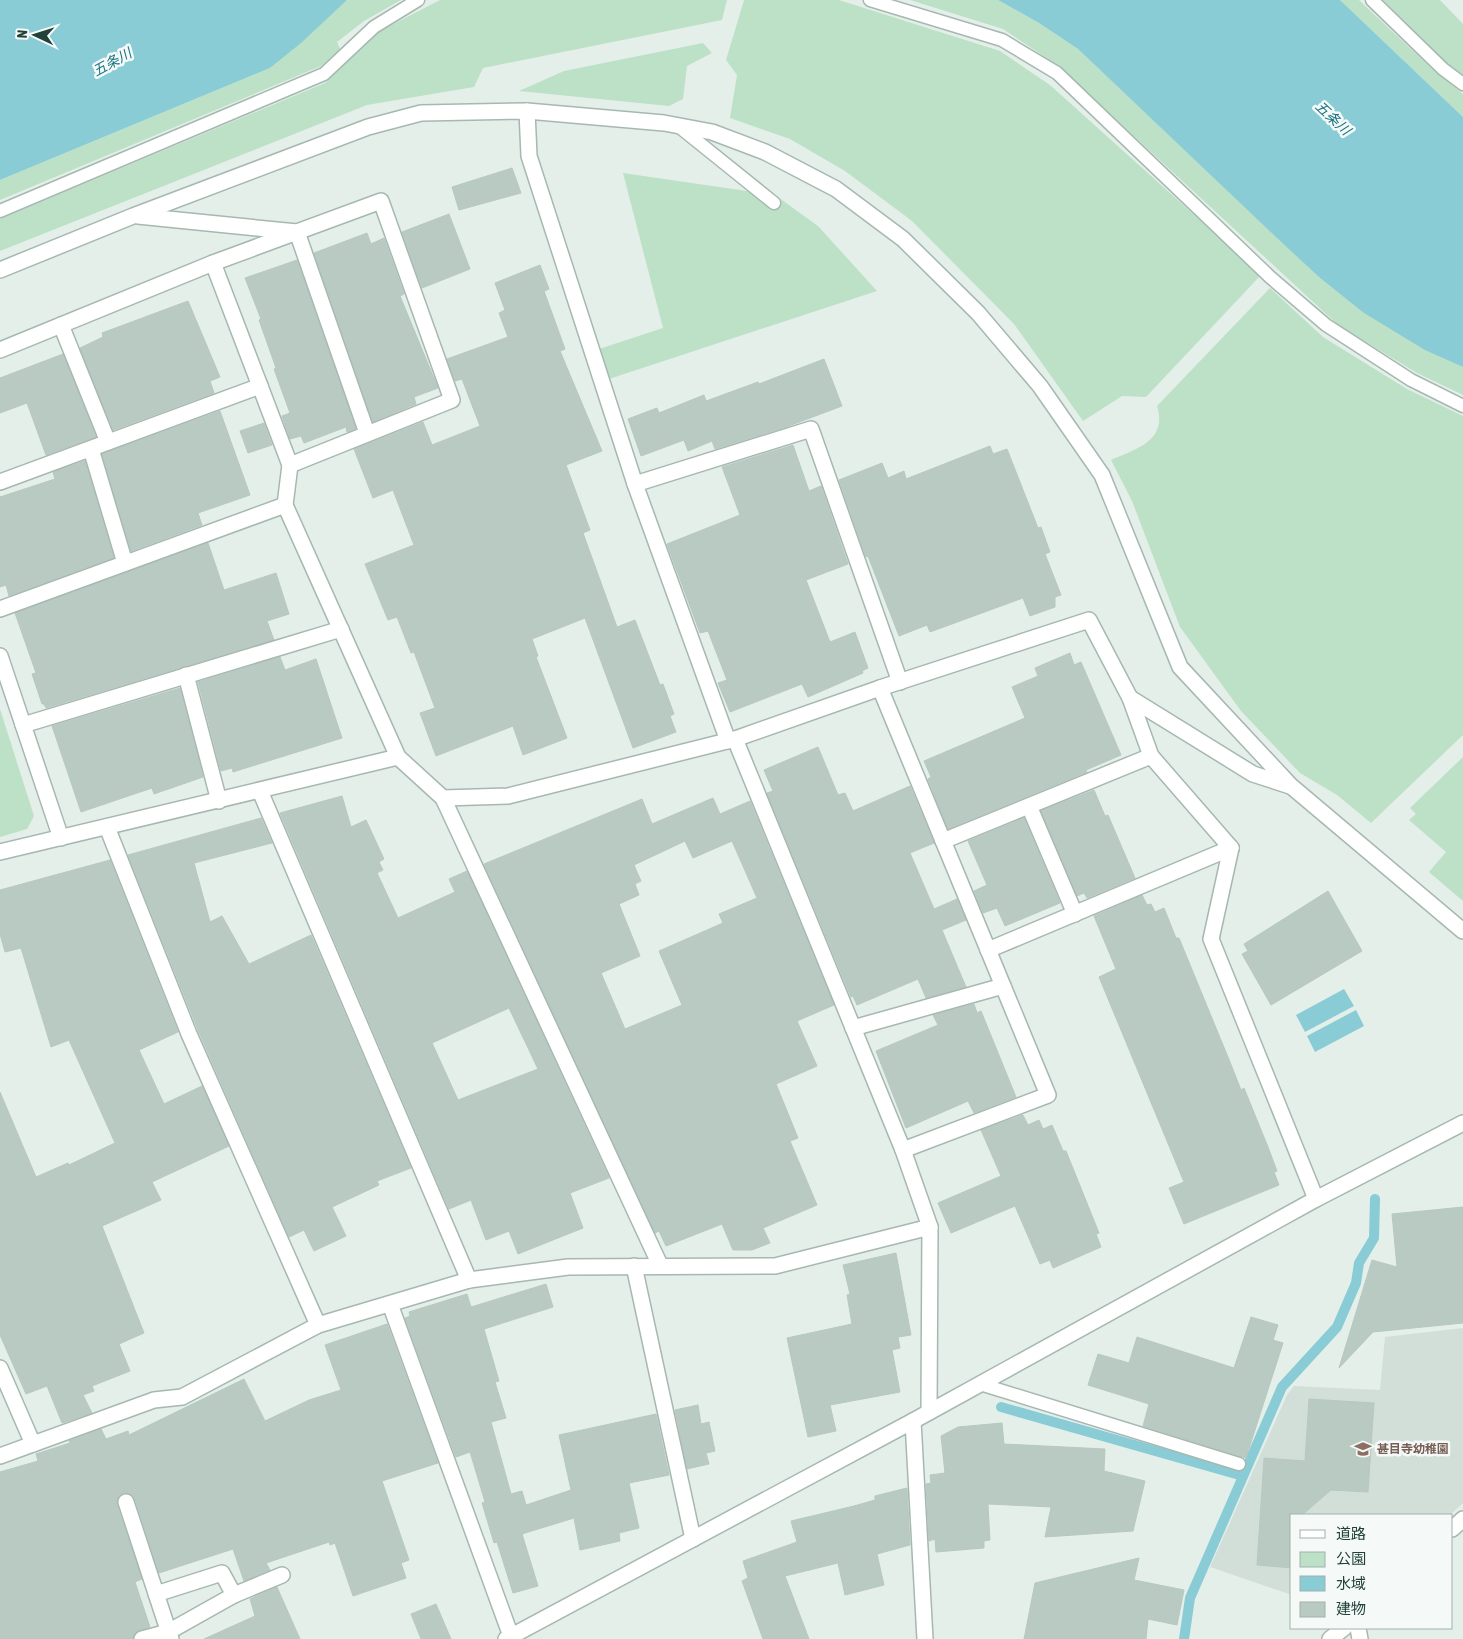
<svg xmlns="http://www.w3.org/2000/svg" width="1463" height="1639" font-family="'Asap Condensed','Noto Sans JP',sans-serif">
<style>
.built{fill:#d2dfd9}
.green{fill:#bce1c6}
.water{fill:#89ccd6}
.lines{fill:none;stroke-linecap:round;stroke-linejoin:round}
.stream{stroke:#89ccd6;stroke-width:10}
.building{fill:#b9cac3;stroke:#b6c9c1;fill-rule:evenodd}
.service-casing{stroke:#a6b8b1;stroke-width:15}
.minor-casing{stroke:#a6b8b1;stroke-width:18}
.service{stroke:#fff;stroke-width:12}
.minor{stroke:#fff;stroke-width:15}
.labels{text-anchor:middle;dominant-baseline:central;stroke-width:5;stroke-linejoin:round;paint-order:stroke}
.education-label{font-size:12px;font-weight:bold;fill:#785e54;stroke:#f5faf8;text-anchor:start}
.water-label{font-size:14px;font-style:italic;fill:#177282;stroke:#f5faf8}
</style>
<rect width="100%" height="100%" fill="#e4efea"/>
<path class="built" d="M1463 1328V1503L1450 1515H1292V1595L1210 1567 1287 1395 1294 1386 1380 1390 1385 1337Z"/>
<g class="green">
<path d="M347 0H401L364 21 337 42 340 49 321 66 0 200V180L270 68Z"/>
<path d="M440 0H727L722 20 483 68 474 87 367 105 0 251V219L325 83 380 31Z"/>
<path d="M744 0H839L1000 51 1050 85 1261 275 1146 397 1122 396 1083 421 1014 324 912 221 845 171 790 139 730 118 737 75 726 60Z"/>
<path d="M910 0H998L1039 23 1078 49 1320 278C1365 314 1411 343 1463 367V395L1417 373 1338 325 1057 65 1003 29Z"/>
<path d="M1340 0H1359L1432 69 1463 94V117Z"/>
<path d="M1381 0H1440L1463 24V76L1445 62Z"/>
<path d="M703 43 712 53 687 66 683 99 669 106 519 91 564 71Z"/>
<path d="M623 173 775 195 818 226 877 291 609 379 599 349 663 328Z"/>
<path d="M1270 288 1323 337 1407 389 1463 416V735L1371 823 1337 795 1300 773 1241 711 1180 627 1132 501 1111 460C1136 449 1168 441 1157 406Z"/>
<path d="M0 709 34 816 27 829 0 837Z"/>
<path d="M1463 757V901L1429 872 1446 852 1409 820 1416 814 1410 808Z"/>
</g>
<g class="water">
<path d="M0 0H347L301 43 270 68 0 180Z"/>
<path d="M998 0H1340L1463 117V367L1425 350 1364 313 1320 278 1277 238 1078 49 1039 23Z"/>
<path d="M1344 989 1354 1006 1305 1032 1296 1015Z"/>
<path d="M1356 1010 1364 1026 1315 1052 1307 1036Z"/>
</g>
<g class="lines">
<g class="stream">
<path d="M1001 1407 1243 1476"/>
<path d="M1184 1639 1190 1598 1282 1387 1337 1327 1356 1283 1359 1263 1374 1238 1375 1199"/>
</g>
</g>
<g class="building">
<path d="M512 168 521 193 459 210 452 187Z"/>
<path d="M449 214 470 269 422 288 402 232Z"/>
<path d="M367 233 371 244 384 238 404 294 400 296 438 388 414 397 416 404 373 422 314 253Z"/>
<path d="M297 260 356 429 347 432 346 427 304 443 301 436 290 439 282 416 290 413 274 369 276 368 259 320 261 319 245 278Z"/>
<path d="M540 265 549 289 544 291 565 349 560 351 602 451 566 465 590 530 583 533 617 627 635 620 660 685 663 684 674 714 670 716 676 732 633 748 585 618 532 639 538 656 536 657 567 738 523 755 513 726 436 756 420 713 435 708 414 652 411 653 397 617 388 620 365 564 414 545 393 490 373 498 354 449 423 422 432 445 480 426 462 379 455 381 447 359 508 337 499 313 505 310 495 283Z"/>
<path d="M188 301 220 377 210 381 214 393 113 430 80 348 103 337 102 333Z"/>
<path d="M63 354 96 437 46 455 27 403 0 413V378Z"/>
<path d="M824 359 842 406 786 427 715 449 712 441 688 451 684 440 641 456 628 419 657 408 659 413 704 395 706 401 758 382 759 384Z"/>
<path d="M220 411 250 495 198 513 202 525 131 551 102 454Z"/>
<path d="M264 423 272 445 248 453 240 431Z"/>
<path d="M793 445 809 491 821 486 848 564 806 580 830 642 855 632 868 668 862 671 863 673 808 697 802 684 730 712 718 683 727 680 708 631 700 633 667 544 740 515 722 467Z"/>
<path d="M990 446 993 454 1007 449 1038 528 1041 527 1050 552 1045 554 1061 595 1055 597V607L1030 616 1023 598 930 632 927 625 899 636 868 556 866 557 839 480 882 463 888 478 904 471 906 479Z"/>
<path d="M85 461 114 558 9 596 6 585 0 587V497L55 479 53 472Z"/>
<path d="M208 543 224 590 276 573 289 614 267 621 274 640 46 708 44 704H42L32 674 36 673 15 613Z"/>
<path d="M1070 653 1074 665 1081 662 1121 755 1086 770 1087 772 948 829 928 779 931 777 924 761 1025 718 1012 687 1038 676 1035 668Z"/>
<path d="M280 657 285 670 316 659 342 738 233 772 232 768 221 771 198 682Z"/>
<path d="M180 688 203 777 154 794 152 788 81 812 52 726Z"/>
<path d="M818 747 838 795 845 793 853 811 910 786 934 843 910 853 934 909 957 899 966 920 942 930 966 987 926 998 918 979 857 1005 853 996 851 997 767 793 773 791 764 770Z"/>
<path d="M1094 790 1105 816 1108 815 1135 878 1087 898 1084 893 1077 896 1041 811Z"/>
<path d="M342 796 351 827 366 820 384 859 379 862 383 870 377 873 398 918 455 892 449 879 467 871 609 1178 570 1193 583 1228 518 1254 509 1231 486 1240 471 1200 449 1209 280 813ZM509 1008 538 1069 458 1100 432 1043Z"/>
<path d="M713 798 720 814 750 801 834 1005 797 1021 817 1066 776 1084 798 1138 790 1141 817 1205 763 1228 770 1243 752 1250H733L722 1224 666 1246 659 1231 655 1233 484 864 642 799 652 824ZM685 841 693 858 732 841 757 898 719 914 723 923 659 951 682 1005 625 1029 601 973 640 956 619 904 639 895 635 884 641 881 634 865Z"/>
<path d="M261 818 272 843 194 863 210 922 222 916 249 964 311 935 411 1168 377 1181 379 1185 332 1207 346 1236 314 1251 304 1230 289 1237 198 1030 128 855Z"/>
<path d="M1024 818 1060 903 1005 926 997 908 983 913 974 891 987 885 968 841Z"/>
<path d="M110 860 178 1032 139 1050 164 1104 202 1086 229 1146 152 1182 161 1200 102 1226 144 1333 119 1344 130 1371 92 1386 94 1391 83 1395 92 1413 62 1423 47 1386 26 1394 0 1335V1092L36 1177 68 1163 69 1165 115 1143 69 1040 51 1047 21 948 5 952 0 934V890Z"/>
<path d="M1328 891 1362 951 1271 1005 1242 954 1248 951 1244 944Z"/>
<path d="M1142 895 1147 905 1151 904 1155 912 1164 908 1176 938H1179L1230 1062 1241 1090 1244 1088 1268 1147 1277 1171 1274 1172 1279 1185 1184 1224 1169 1188 1184 1182 1099 977 1116 969 1094 916Z"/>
<path d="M974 1004 977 1013 981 1011 1016 1097 974 1113 968 1101 906 1128 876 1051 938 1025 933 1015Z"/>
<path d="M1023 1115 1028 1125 1039 1120 1043 1129 1052 1125 1063 1151H1066L1099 1233 1096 1234 1101 1247 1053 1268 1050 1260 1040 1264 1015 1206 951 1233 938 1203 1001 1176 981 1130Z"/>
<path d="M1463 1207V1323L1373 1332 1339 1368 1372 1260 1397 1267 1392 1214Z"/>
<path d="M896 1253 911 1335 898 1337 900 1348 892 1350 900 1392 830 1405 836 1431 808 1437 787 1338 852 1324 847 1295 850 1294 843 1265Z"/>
<path d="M546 1284 553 1307 484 1329 499 1381 495 1382 506 1418 491 1422 511 1494 522 1491 526 1505 571 1490 559 1435 656 1414 669 1475 629 1483 639 1528 619 1533 620 1541 580 1550 574 1518 522 1534 538 1586 513 1593 497 1542 494 1543 482 1503 485 1502 470 1452 456 1457 405 1318 410 1316 409 1312 467 1294 471 1307Z"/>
<path d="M1251 1317 1278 1325 1273 1340 1283 1343 1246 1458 1143 1426 1149 1404 1088 1385 1098 1354 1129 1363 1137 1337 1234 1368Z"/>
<path d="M387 1324 438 1463 382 1481 409 1560 401 1563 406 1578 353 1596 335 1543 330 1545 329 1542 266 1563 270 1570 244 1581 233 1549 159 1573 135 1499 132 1495 124 1493 119 1496 117 1505 142 1579 135 1582 150 1627 136 1632 133 1639H0V1472L38 1461 36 1454 70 1443 69 1441 101 1429 106 1439 128 1431 129 1435 244 1379 265 1421 309 1400 341 1390 325 1345Z"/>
<path d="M1309 1399 1374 1403 1368 1492 1331 1490 1302 1515H1292V1568L1257 1565 1264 1458 1305 1461Z"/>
<path d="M698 1405 701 1424 709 1422 715 1451 706 1453 709 1464 687 1469 675 1410Z"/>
<path d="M1002 1423 1004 1444 1105 1449 1104 1471 1145 1481 1133 1531 1045 1537 1051 1507 988 1504 990 1540 984 1541V1548L936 1552 935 1539 929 1541 926 1484 931 1483 930 1475 945 1473 941 1436 958 1427Z"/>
<path d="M907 1488 910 1545 877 1554 884 1585 845 1595 838 1563 785 1576 809 1639H763L742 1581 748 1578 743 1561 797 1542 791 1521 854 1506 875 1500V1496Z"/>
<path d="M1139 1558 1134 1580 1184 1590 1177 1625 1148 1619 1146 1639H1024L1035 1583Z"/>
<path d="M277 1587 300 1639H204L255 1616 250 1599Z"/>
<path d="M436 1604 451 1639H421L411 1614Z"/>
</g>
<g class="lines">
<g class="service-casing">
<g id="service">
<path d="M870 0 1002 40 1057 73 1270 277 1326 325 1411 380 1463 406"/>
<path d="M1372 0 1443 69 1463 84"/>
<path d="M677 125 774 203"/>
<path d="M0 211 324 74 374 27 418 0"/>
<path d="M980 1384 1239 1464"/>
</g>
</g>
<g class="minor-casing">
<g id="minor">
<path d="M527 111 529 156 635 484 728 741"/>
<path d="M138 216 297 232 367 433"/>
<path d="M213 263 260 386"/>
<path d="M0 270 133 216 368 127 421 113 527 111 664 123 712 132 765 152 836 189 903 239 978 313 1040 386 1102 475 1180 667 1291 786 1463 931"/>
<path d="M61 325 108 442"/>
<path d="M0 350 213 263 381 201 452 400 290 465"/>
<path d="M91 449 125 563"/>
<path d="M0 482 260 386 290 465 285 505 398 757 443 798 660 1265"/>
<path d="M635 484 811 429 900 682"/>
<path d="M0 609 285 505"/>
<path d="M0 656 61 838"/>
<path d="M186 675 219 801"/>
<path d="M880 688 1003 986"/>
<path d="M1130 698 1253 774 1290 786"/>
<path d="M23 725 341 629"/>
<path d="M735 739 903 1150 930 1227 929 1412"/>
<path d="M260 791 469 1280"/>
<path d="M443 798 508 796 735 739 880 688 1089 620 1130 698 1151 756 1231 848"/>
<path d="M1029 806 1075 914"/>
<path d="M107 827 189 1034 318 1325"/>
<path d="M943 841 1151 756"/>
<path d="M1231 848 1211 939 1316 1199"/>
<path d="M0 852 398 757"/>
<path d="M988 950 1231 848"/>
<path d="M853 1028 1003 986 1048 1095 903 1150"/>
<path d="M634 1266 693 1539"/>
<path d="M390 1304 512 1639"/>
<path d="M0 1368 33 1444"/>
<path d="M913 1421 925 1639"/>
<path d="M0 1456 154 1400 182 1397 318 1325 469 1280 568 1267 775 1266 930 1227"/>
<path d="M126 1502 171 1639"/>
<path d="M1452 1529 1463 1519"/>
<path d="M156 1594 222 1573 234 1595"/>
<path d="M1358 1628 1360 1639"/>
<path d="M142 1639 168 1632 234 1595 282 1575"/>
<path d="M506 1639 913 1421 1316 1199 1463 1123"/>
<path d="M1330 1639 1344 1628"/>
</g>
</g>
<use href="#service" class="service"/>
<use href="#minor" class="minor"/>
</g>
<defs>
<g id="school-bare" transform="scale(1.35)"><path d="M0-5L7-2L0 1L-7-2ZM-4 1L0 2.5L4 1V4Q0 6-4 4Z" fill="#8d6e63" stroke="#f5faf8" stroke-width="2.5" paint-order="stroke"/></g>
</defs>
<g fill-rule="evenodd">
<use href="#school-bare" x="1363" y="1449"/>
</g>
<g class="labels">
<g class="education-label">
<text x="1377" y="1449">甚目寺幼稚園</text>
</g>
<g class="water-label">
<text transform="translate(112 62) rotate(-29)">五条川</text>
<text transform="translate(1333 118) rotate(43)">五条川</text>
</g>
</g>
<rect x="1290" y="1514" width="162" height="115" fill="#f5faf8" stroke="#a1b0ac"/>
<rect x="1300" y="1530" width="25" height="8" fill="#ffffff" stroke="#a1b0ac"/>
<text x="1336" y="1539" font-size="15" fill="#224239">道路</text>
<rect x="1300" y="1552" width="25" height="15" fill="#bce1c6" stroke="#a1b0ac"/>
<text x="1336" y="1564" font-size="15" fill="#224239">公園</text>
<rect x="1300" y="1576" width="25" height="15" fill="#89ccd6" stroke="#a1b0ac"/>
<text x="1336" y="1589" font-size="15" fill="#224239">水域</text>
<rect x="1300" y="1602" width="25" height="15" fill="#b9cac3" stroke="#a1b0ac"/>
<text x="1336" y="1614" font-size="15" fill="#224239">建物</text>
<g transform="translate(35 35) rotate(274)" stroke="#f5faf8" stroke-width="4" paint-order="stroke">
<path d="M0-4L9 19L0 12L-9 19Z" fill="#224239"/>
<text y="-8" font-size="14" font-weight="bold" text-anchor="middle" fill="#224239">N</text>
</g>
</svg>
